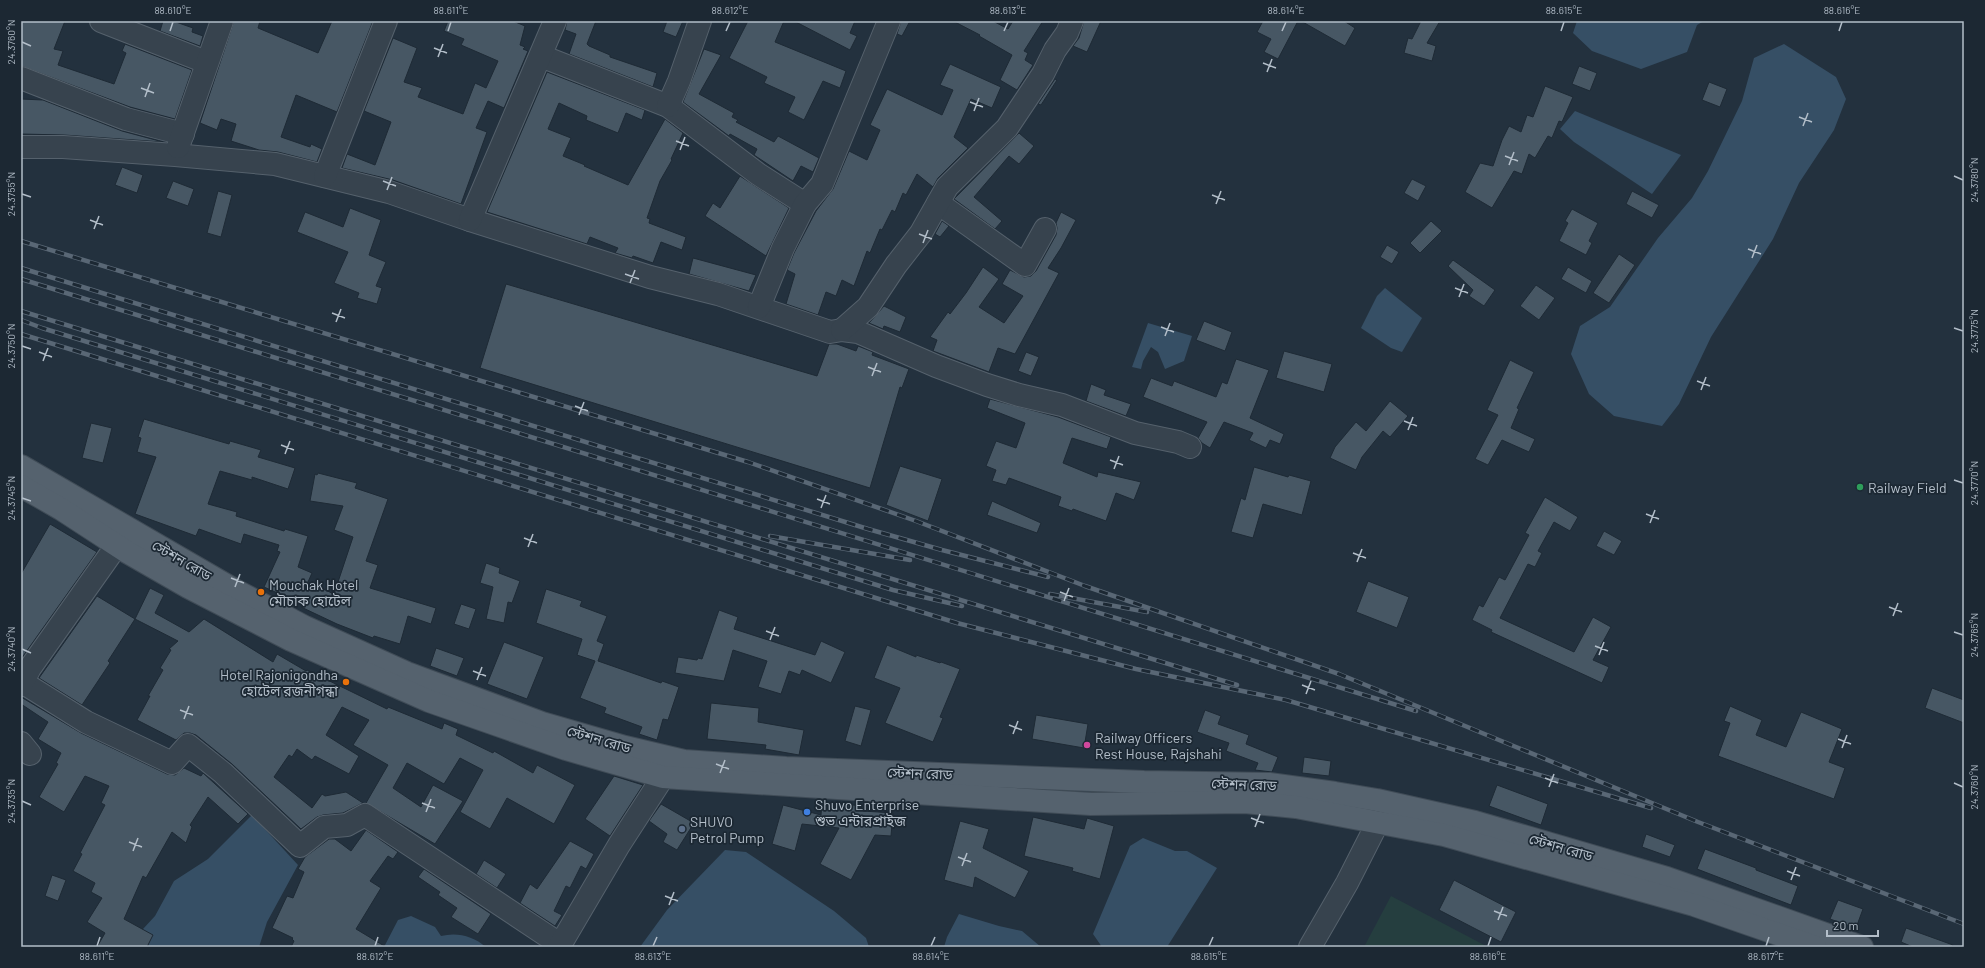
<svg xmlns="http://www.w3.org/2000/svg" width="1985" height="968" font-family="Barlow,'Noto Sans Bengali',sans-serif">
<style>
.green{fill:#253e3f}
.water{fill:#364f65}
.building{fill:#475764;stroke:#1e2a35}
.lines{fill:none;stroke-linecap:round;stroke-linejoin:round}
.minor-casing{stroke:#55616c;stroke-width:24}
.major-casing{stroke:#404c57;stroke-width:24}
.minor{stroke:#37434e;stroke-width:22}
.major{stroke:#55626e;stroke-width:22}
.rail-casing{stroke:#596775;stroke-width:4.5}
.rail{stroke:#1c2833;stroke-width:3;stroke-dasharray:9;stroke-linecap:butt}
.ticks{fill:none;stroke:#b3bec9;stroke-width:1.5}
.leisure-dot{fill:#2e9e5b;stroke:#1c2833;stroke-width:1.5}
.food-dot{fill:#e8710a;stroke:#1c2833;stroke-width:1.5}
.hotel-dot{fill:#d1479c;stroke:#1c2833;stroke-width:1.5}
.shop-dot{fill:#3f7fe0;stroke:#1c2833;stroke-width:1.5}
.service-dot{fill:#5c6f8a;stroke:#1c2833;stroke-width:1.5}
.labels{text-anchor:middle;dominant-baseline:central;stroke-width:3.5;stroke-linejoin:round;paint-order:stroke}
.poi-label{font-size:14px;fill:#b3bec9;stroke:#1c2833;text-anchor:start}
.street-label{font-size:14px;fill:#b3bec9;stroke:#1c2833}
.neatline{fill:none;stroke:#b3bec9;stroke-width:1.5}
.ticks-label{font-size:10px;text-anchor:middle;fill:#b3bec9}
</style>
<rect width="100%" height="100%" fill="#23313e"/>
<path class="green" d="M1391 896 1488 947H1489H1364Z"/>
<g class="water">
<path d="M1577 21H1704L1697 25 1687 52 1641 69 1592 51 1573 33Z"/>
<path d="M1784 44 1836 77 1846 99 1834 130 1799 183 1773 239 1711 337 1679 404 1662 426 1614 416 1589 394 1571 354 1580 326 1610 307 1658 238 1692 198 1708 171 1742 101 1754 58Z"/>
<path d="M1575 111 1681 155 1652 194 1574 142 1560 129Z"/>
<path d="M1385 288 1422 318 1402 352 1391 348 1361 328 1377 296Z"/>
<path d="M1148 323 1192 336 1184 361 1165 369 1158 352 1151 347 1143 361 1141 369 1132 367Z"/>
<path d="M252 815 298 865 267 922 259 947H149L143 929 155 916 174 881 208 859Z"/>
<path d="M1143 838 1175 851H1187L1217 868 1167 947H1102L1093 934 1130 846Z"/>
<path d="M725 850 746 852 834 911 866 938 869 947H640L667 910Z"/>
<path d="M959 914 999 926 1022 931 1041 947H944L947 937Z"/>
<path d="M411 916 435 927 441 936C457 932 473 936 486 947H384L398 920Z"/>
</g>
<g class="building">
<path d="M21 21H65L54 49 63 51 58 65 114 84 126 53 122 51 125 44 192 70 175 119 130 107 21 66Z"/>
<path d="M163 21H173L193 28 192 32 203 36 200 46 160 31Z"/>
<path d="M234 21H260L258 28 318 53 332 21H373L337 112 296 95 281 137 310 147 311 144 322 149 317 162 278 152 259 150 231 141 236 124 221 119 217 130 200 123Z"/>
<path d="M448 21H513L525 26 520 45 525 47 523 49 528 51 504 108 488 101 476 128 487 132 461 204 393 180 342 168 347 154 375 165 391 122 364 111 393 38 417 48 404 82 422 88 418 97 463 114 475 83 486 88 498 61 461 45 464 39 444 31Z"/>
<path d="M567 21H596L587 44 589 46 610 55V57L657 73 653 87 569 54 576 34 565 30Z"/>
<path d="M667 21H683L676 37 663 32Z"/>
<path d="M748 21H784L775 42 846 71 840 88 823 81 804 120 788 112 795 97 764 83 767 77 729 58Z"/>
<path d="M794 21H855L850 33 857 36 850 50Z"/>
<path d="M901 21H910L902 36 897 34Z"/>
<path d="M953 21H993L1008 29 1013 21H1043L1024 51 1028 53 1025 60 1033 65 1017 90 1000 80 1012 55 979 36 980 35Z"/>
<path d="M1084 21H1101L1087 52 1073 46 1079 38Z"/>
<path d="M1263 21H1298L1278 59 1264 52 1271 39 1257 32Z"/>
<path d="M1301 21H1344L1355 28 1345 46Z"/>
<path d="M1421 21H1440L1427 43 1436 46 1432 61 1404 53 1408 38 1412 39Z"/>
<path d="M704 49 721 55 699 94 734 113 732 117 738 120 736 122 774 142 778 136 819 158 813 172 801 166 793 181 754 155 757 149 730 134 729 136 683 102Z"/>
<path d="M950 64 1001 87 992 108 971 99 954 137 968 148 938 178 933 187 917 174 906 195 903 193 895 212 892 210 882 230 880 229 870 253 867 251 854 286 842 280 836 296 826 292 818 315 786 304 795 274 787 270 794 253 816 211 833 189 849 151 867 160 880 130 870 125 887 89 942 115 953 90 940 85Z"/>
<path d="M1579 66 1597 73 1590 91 1572 84Z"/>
<path d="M547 72 645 110 642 120 626 113 618 133 586 120 587 116 559 103 548 129 571 138 563 156 585 165 584 166 628 185 665 119 683 133 671 159 672 160 660 181 647 218 650 219 649 223 686 237 682 250 661 242 653 263 633 256 632 258 615 253 618 248 590 237 587 244 487 212Z"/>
<path d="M1055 79 1057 80 1041 105 1038 104Z"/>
<path d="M1709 82 1727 89 1720 107 1702 100Z"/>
<path d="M1545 86 1573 97 1562 122 1559 121 1552 138 1548 136 1535 158 1529 154 1522 174 1514 171 1492 208 1465 192 1480 163 1493 166 1502 140 1509 126 1521 132 1527 115 1533 117Z"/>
<path d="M21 99 43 100 122 131 163 142 64 135 21 134Z"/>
<path d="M1019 133 1034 146 1019 164 1009 156 974 197 1002 221 995 229 954 199Z"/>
<path d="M122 167 143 175 137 193 115 185Z"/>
<path d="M740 176 789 208 766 256 705 216 713 203 720 208Z"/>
<path d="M1412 179 1426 186 1418 201 1404 193Z"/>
<path d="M173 181 194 189 188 206 166 198Z"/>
<path d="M218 191 232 195 221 237 207 233Z"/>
<path d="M1632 191 1659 205 1652 218 1626 204Z"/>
<path d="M350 208 381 220 369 255 386 262 376 286 382 288 377 304 357 298 359 293 334 283 348 252 297 232 305 212 343 227Z"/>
<path d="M1572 209 1598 223 1589 241 1592 243 1586 255 1559 241 1568 223 1565 221Z"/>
<path d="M1061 212 1076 220 1061 248 1048 268 1059 273 1015 354 998 348 989 372 933 351 937 340 930 337 948 312 950 314 966 293 983 267 999 279 979 307 1004 323 1023 296 1002 284 1010 270 1024 277 1031 276 1036 271 1056 235 1057 228 1056 223Z"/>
<path d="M942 221 949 226 940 237 935 234Z"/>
<path d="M1431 221 1442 231 1420 253 1410 243Z"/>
<path d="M1387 245 1399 252 1392 264 1380 257Z"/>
<path d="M1619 254 1635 265 1609 303 1593 293Z"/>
<path d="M693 258 756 275 749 291 689 274Z"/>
<path d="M1453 260 1495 290 1484 306 1469 296 1473 290 1448 266Z"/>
<path d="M1568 267 1592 281 1586 293 1561 279Z"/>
<path d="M506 284 817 376 829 344H837L856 351 858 346 873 352 872 355 909 369 902 388 900 387 870 488 480 368Z"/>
<path d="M1536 285 1555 298 1539 320 1520 306Z"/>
<path d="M884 306 906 317 900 332 884 326 883 329 869 323Z"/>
<path d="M1204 321 1232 332 1225 351 1196 340Z"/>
<path d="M1284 351 1332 364 1324 392 1276 378Z"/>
<path d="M1026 352 1039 357 1031 376 1018 371Z"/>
<path d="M1236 359 1269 370 1250 418 1284 434 1280 444 1270 440 1266 448 1249 440 1253 433 1224 422 1210 448 1202 443 1198 438 1207 422 1143 397 1151 378 1172 386 1174 381 1216 397 1222 382 1227 384Z"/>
<path d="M1510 360 1534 372 1517 408 1519 409 1511 428 1535 439 1529 452 1502 440 1488 465 1475 459 1498 415 1487 410Z"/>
<path d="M1091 384 1106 390 1104 395 1131 404 1126 416 1086 401Z"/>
<path d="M990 399 1058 417 1111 437 1107 449 1072 438 1063 463 1097 477 1098 472 1141 482 1134 500 1116 493 1106 521 1073 509 1072 511 1058 506 1061 497 1009 478 1006 485 992 481 996 470 986 466 996 441 1016 448 1025 423 987 408Z"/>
<path d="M1390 401 1408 416 1390 437 1383 431 1362 457 1356 470 1330 458 1335 447 1356 422 1366 431Z"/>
<path d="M144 419 229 444 230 441 261 450 258 457 295 468 288 489 252 477V480L220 471 208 504 237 512 236 516 284 531 285 529 308 536 298 567 312 573 308 582 334 594 353 537 334 530 343 506 310 501 315 474 317 475 318 473 357 483 355 488 388 499 366 561 378 565 370 588 436 608 431 624 408 616 400 644 374 636 373 638 337 624 301 607 302 604 264 587 280 552 277 551 279 545 244 534 241 544 199 529 196 536 135 514 156 457 137 452 141 438 138 437Z"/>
<path d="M91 423 112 428 103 463 82 458Z"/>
<path d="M900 466 942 479 928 521 886 505Z"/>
<path d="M1254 467 1288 477 1289 475 1311 481 1302 515 1263 504 1253 538 1231 532 1241 498 1245 500Z"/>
<path d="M1545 497 1578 517 1570 531 1554 522 1538 551 1542 553 1535 567 1528 564 1500 618 1574 652 1593 617 1611 627 1593 660 1609 667 1602 683 1491 632 1492 630 1472 620 1479 605 1483 607 1499 577 1505 580 1529 535 1525 533Z"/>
<path d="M992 501 1041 523 1037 533 987 515Z"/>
<path d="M50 524 97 552 21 659V574Z"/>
<path d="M1604 531 1622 541 1614 555 1596 546Z"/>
<path d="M486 563 500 568 499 573 520 581 512 603 508 602 504 623 486 619 493 587 480 583Z"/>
<path d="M1368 581 1409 597 1397 628 1356 612Z"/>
<path d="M150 588 164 595 155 613 189 632 204 619 273 662 277 654 306 671 307 670 387 709 388 707 442 729 444 723 458 729 456 735 493 753 494 751 533 773 537 765 575 785 554 824 507 798 490 829 460 812 483 770 460 758 444 784 407 763 393 788 421 807 433 785 463 801 435 844 366 803 388 765 353 745 369 720 342 707 326 735 359 756 349 774 315 756 312 760 297 749 292 757 289 755 274 777 312 808 322 794 325 796 346 792 363 803 343 813 323 815 317 817 301 829 232 764 196 735 190 733H184L176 740 137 720 150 696H148L163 670 160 668 171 650 169 649 178 641 135 619 108 661 110 663 82 705 39 678 97 596 135 619Z"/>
<path d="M546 589 582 601 580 606 607 616 597 641 604 644 598 661 661 683 662 681 679 687 668 720 663 719 657 740 639 734 642 727 604 713 606 708 580 698 595 661 577 655 582 639 536 623Z"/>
<path d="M461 604 476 609 469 629 454 624Z"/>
<path d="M719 610 738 617 734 629 815 655 821 641 845 652 831 683 802 670 800 675 789 671 781 694 758 687 767 661 733 650 724 681 675 673 678 657 697 660 698 658 702 659Z"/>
<path d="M504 642 544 657 527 699 487 684Z"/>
<path d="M887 645 916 657V655L940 663 941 662 960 669 940 717 943 718 933 742 885 723 900 688 874 678Z"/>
<path d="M436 648 464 658 457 676 430 666Z"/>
<path d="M1932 688 1964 700V723L1925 708Z"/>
<path d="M21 697 81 733 167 774 175 775 184 768 201 776 203 773 248 814 238 824 208 797 190 825 192 827 186 843 172 832 146 878 143 876 124 919 153 935 147 947H97L105 933 87 922 102 898 91 892 95 883 73 871 82 854 80 853 105 805 101 803 109 786 85 776 64 812 39 797 58 764 56 763 61 753 38 739 48 722 21 704Z"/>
<path d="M711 703 759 708 758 722 804 730 799 755 765 749 766 745 707 739Z"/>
<path d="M855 706 871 710 861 746 845 741Z"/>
<path d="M1730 706 1762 720 1756 735 1786 747 1801 712 1842 729 1829 762 1845 768 1834 799 1718 756 1730 723 1724 721Z"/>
<path d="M1205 710 1221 716 1218 724 1249 735 1246 744 1278 757 1272 772 1255 770 1258 763 1226 751 1229 743 1197 732Z"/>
<path d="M1036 715 1088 724 1084 748 1032 739Z"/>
<path d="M1304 757 1331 761 1329 776 1302 773Z"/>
<path d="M614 776 643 785 610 836 585 819Z"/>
<path d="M1497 785 1548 804 1541 825 1489 806Z"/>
<path d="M822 802 863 806V811L893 813 891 836 875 835 851 880 820 864 839 828 802 824 795 851 772 844 783 805 821 815Z"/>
<path d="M661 804 694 823 677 850 663 842 667 834 649 821Z"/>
<path d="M1033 817 1084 829 1087 818 1114 826 1100 879 1072 871 1073 868 1024 856Z"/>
<path d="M960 821 989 829 983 848 1029 871 1015 898 975 877 973 888 944 880Z"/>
<path d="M366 830 398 852 393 859 388 856 370 881 381 888 356 929 386 947H291L294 941 292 939 293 938 272 928 287 896 293 898 304 872 298 869 305 857 329 839H335L351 851Z"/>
<path d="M1646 834 1675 845 1670 857 1642 847Z"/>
<path d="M570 841 594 854 586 869 581 866 570 888 566 886 554 911 562 915 555 926 520 903 530 884 537 889Z"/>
<path d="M1705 849 1756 868V870L1798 886 1791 905 1697 869Z"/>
<path d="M484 860 506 874 497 888 476 874Z"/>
<path d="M424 869 491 914 478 934 451 917 457 908 438 895 440 892 418 877Z"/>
<path d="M52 875 66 880 58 901 45 896Z"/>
<path d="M1454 880 1516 912 1501 942 1439 910Z"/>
<path d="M1838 900 1863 909 1856 928 1830 919Z"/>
<path d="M1906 928 1953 945 1952 947H1913L1901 942Z"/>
</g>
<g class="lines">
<g class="minor-casing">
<g id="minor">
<path d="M101 21 206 62"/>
<path d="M541 56 668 106 758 174 805 204"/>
<path d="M21 78 126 119 183 134"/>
<path d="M668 106 679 81 700 21"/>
<path d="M21 147H63L175 155 275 164 389 192 470 220 650 277 718 294 830 332 842 330 858 332 936 366 987 385 1019 395 1062 405 1135 433 1178 442 1190 447"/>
<path d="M178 147 222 21"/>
<path d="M325 176 386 21"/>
<path d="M938 203 1025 265 1045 229"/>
<path d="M470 220 555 21"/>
<path d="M759 307 783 248 805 204 822 184 889 21"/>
<path d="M842 330 868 307 896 265 921 233 947 187 1007 128 1043 74 1055 50 1067 33 1072 21"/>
<path d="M22 682 86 722 172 763 188 745 223 773 300 846 324 827 347 825 365 815 561 945"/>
<path d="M21 685 30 668 117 545"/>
<path d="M21 743 30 754"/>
<path d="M559 947 619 845 663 777"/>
<path d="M1310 947 1347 883 1378 822"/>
</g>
</g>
<g class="major-casing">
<g id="major">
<path d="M21 466 233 589 305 627 407 673 542 723 625 747 684 761 786 768 1144 782 1269 784 1335 793 1377 800 1475 822 1667 878 1862 947"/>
<path d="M21 486 61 509 127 552 188 587 291 640 361 671 429 701 566 749 663 777 1091 804 1245 802 1296 807 1444 835 1694 905 1815 947"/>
</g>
</g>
<use href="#minor" class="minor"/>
<use href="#major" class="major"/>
<g class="rail-casing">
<g id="rail">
<path d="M21 241 748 462 916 521 1085 586 1339 674 1698 822 1964 924"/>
<path d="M21 268 868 529 942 550 1048 577"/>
<path d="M21 279 1416 711"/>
<path d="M21 311 1237 685"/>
<path d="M21 320 42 328 893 590 962 606"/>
<path d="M21 334 957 623 1136 669 1286 700 1651 808"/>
<path d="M770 536 910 560"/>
<path d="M1050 594 1147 612"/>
</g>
</g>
<use href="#rail" class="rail"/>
</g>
<path class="ticks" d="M170 31 173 22M448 31 451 22M726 31 730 22M1004 31 1008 22M1282 31 1286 22M1561 31 1564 22M1839 31 1842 22M22 42 31 46M434 48 447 53M438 57 443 44M1263 63 1276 68M1267 72 1272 59M141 88 154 93M145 97 150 83M970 102 983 107M974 111 979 98M1799 117 1812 122M1803 126 1808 113M676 141 689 146M680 150 685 137M1505 156 1518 161M1509 165 1514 152M1954 176 1963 180M383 181 396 186M387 190 392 177M22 194 31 197M1212 195 1225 200M1216 204 1221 191M90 220 103 225M94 229 99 216M919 234 932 239M923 243 928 230M1748 249 1761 254M1752 258 1757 245M625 274 639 279M630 283 635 270M1455 288 1468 293M1459 297 1464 284M332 313 345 318M336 322 341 309M1161 327 1174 332M1954 328 1963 331M1165 336 1170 323M22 346 31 349M39 352 52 357M43 361 48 348M868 367 881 372M872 376 877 363M1697 381 1710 386M1701 390 1706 377M575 406 588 411M579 415 584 402M1404 421 1417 426M1408 430 1413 417M281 445 294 450M285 454 290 441M1110 460 1123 465M1114 469 1119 456M1954 480 1963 483M22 498 31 501M817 499 830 504M821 508 826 495M1646 514 1659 519M1650 523 1655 510M524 538 537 543M528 547 533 534M1353 553 1366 558M1357 562 1362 549M231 578 244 583M235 587 240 574M1060 592 1073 597M1064 601 1069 588M1889 607 1902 612M1893 616 1898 603M766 631 779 636M1954 632 1963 635M770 640 775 627M1595 646 1608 651M22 649 31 653M1599 655 1604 642M473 671 486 676M477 680 482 667M1302 685 1315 690M1306 694 1311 681M180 710 193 715M184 719 189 706M1009 725 1022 730M1013 734 1018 721M1838 739 1851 744M1842 748 1847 735M716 764 729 769M720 773 725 760M1545 778 1558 783M1954 783 1963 787M1549 787 1554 774M22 801 31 805M422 803 435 808M426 812 431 799M1251 818 1264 823M1255 827 1260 814M129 842 142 847M133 851 138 838M958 857 971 862M962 866 967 853M1787 871 1800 876M1791 880 1796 867M665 896 678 901M669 905 674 892M1494 911 1507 916M1498 920 1503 907M97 946 100 937M375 946 378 937M653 946 657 937M931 946 935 937M1209 946 1213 937M1488 946 1491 937M1766 946 1769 937"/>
<circle class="leisure-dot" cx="1860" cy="487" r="4"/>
<g class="food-dot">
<circle cx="261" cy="592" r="4"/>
<circle cx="346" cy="682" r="4"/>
</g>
<circle class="hotel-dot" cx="1087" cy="745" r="4"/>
<circle class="shop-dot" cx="807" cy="812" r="4"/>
<circle class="service-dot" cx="682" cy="829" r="4"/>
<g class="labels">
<g class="poi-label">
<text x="1868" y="487">Railway Field</text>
<text x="269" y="584">Mouchak Hotel<tspan x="269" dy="16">মৌচাক হোটেল</tspan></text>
<text x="338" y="674" text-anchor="end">Hotel Rajonigondha<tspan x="338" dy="16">হোটেল রজনীগন্ধা</tspan></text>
<text x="1095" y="737">Railway Officers<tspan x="1095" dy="16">Rest House, Rajshahi</tspan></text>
<text x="815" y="804">Shuvo Enterprise<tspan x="815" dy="16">শুভ এন্টারপ্রাইজ</tspan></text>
<text x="690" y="821">SHUVO<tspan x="690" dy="16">Petrol Pump</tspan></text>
</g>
<g class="street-label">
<text transform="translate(182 560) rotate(30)">স্টেশন রোড</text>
<text transform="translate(599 739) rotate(16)">স্টেশন রোড</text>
<text transform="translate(920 773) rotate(2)">স্টেশন রোড</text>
<text transform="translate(1244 784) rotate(2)">স্টেশন রোড</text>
<text transform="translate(1561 847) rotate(16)">স্টেশন রোড</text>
</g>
</g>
<rect width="1985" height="968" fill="none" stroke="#1c2833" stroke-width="44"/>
<path d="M1827 930v6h51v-6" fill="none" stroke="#b3bec9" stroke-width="2"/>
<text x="1833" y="930" font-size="12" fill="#b3bec9" stroke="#1c2833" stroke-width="3" paint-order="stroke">20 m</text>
<rect x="22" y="22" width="1941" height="924" class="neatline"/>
<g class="ticks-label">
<text x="173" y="14">88.610°E</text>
<text x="451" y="14">88.611°E</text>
<text x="730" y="14">88.612°E</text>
<text x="1008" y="14">88.613°E</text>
<text x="1286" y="14">88.614°E</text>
<text x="1564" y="14">88.615°E</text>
<text x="1842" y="14">88.616°E</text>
<text transform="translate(11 42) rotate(-90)" y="4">24.3760°N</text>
<text transform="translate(1974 180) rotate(-90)" y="4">24.3780°N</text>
<text transform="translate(11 194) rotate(-90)" y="4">24.3755°N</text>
<text transform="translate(1974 331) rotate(-90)" y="4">24.3775°N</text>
<text transform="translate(11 346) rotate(-90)" y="4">24.3750°N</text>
<text transform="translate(1974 483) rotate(-90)" y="4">24.3770°N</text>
<text transform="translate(11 498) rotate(-90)" y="4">24.3745°N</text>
<text transform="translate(1974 635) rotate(-90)" y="4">24.3765°N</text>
<text transform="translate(11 649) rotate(-90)" y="4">24.3740°N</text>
<text transform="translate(1974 787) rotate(-90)" y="4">24.3760°N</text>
<text transform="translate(11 801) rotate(-90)" y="4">24.3735°N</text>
<text x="97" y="960">88.611°E</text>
<text x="375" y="960">88.612°E</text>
<text x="653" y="960">88.613°E</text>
<text x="931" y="960">88.614°E</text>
<text x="1209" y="960">88.615°E</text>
<text x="1488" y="960">88.616°E</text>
<text x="1766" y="960">88.617°E</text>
</g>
</svg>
